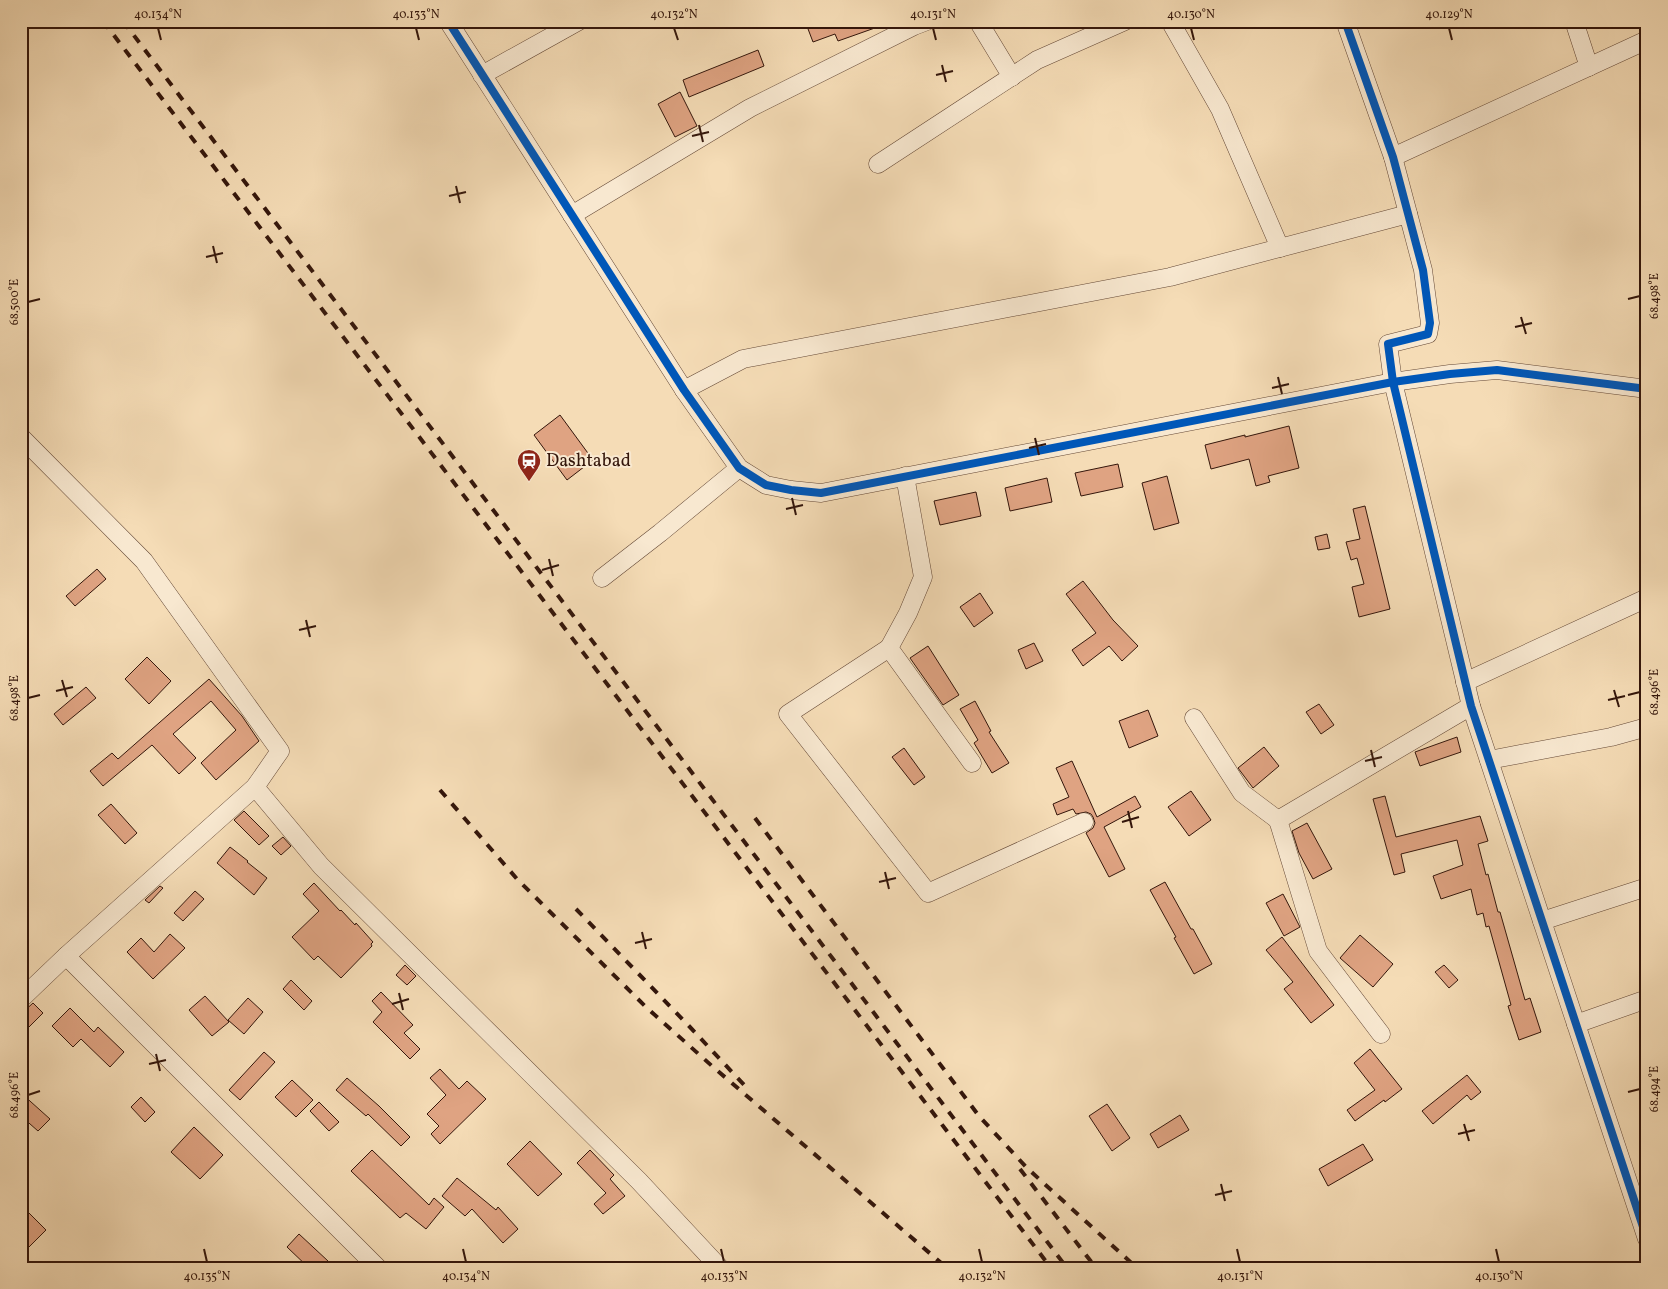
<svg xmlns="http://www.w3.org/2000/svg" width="1668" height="1289" font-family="Vollkorn,serif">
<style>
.building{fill:#dfa382;stroke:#34160b}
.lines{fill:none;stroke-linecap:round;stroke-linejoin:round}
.minor-casing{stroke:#644836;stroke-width:19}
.minor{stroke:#f8e8d0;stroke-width:18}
.rail{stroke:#34160b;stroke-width:4;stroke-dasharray:9 9;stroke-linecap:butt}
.cycleway-casing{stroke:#f8e8d0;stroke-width:11}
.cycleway{stroke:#0057b8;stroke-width:8}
.ticks{fill:none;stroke:#34160b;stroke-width:2}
.labels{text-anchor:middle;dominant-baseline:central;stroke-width:4;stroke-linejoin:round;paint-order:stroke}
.poi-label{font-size:18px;fill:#34160b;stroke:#f8e8d0;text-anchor:start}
.neatline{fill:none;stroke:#34160b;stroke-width:2}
.ticks-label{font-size:12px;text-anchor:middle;fill:#34160b}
</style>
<rect width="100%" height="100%" fill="#f5dcb6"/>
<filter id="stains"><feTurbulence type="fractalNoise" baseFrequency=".004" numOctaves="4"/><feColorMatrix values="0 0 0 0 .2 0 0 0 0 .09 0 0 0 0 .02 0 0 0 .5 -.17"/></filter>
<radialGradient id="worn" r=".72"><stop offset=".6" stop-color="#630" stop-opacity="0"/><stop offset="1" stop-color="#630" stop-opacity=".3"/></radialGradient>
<g class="building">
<path d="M805 21H889V23L838 41 835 34 813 42Z"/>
<path d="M758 50 764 66 689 97 683 80Z"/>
<path d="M680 92 697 126 675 137 658 104Z"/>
<path d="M560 415 593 460 567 480 534 435Z"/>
<path d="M1289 426 1299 468 1268 476 1270 482 1256 486 1249 459 1211 469 1205 445 1245 435V437Z"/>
<path d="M1118 464 1123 487 1081 496 1075 473Z"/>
<path d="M1167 476 1179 523 1154 530 1142 483Z"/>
<path d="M1047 478 1052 502 1010 511 1005 488Z"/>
<path d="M976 492 981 516 940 525 934 501Z"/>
<path d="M1365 506 1390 609 1359 617 1352 587 1364 584 1357 558 1351 560 1346 542 1360 539 1353 509Z"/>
<path d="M1327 534 1330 548 1318 550 1315 537Z"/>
<path d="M97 569 106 579 75 606 66 596Z"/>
<path d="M1083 581 1113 620 1138 646 1122 661 1109 646 1083 666 1072 650 1096 633 1066 594Z"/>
<path d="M980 593 993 613 974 627 960 607Z"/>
<path d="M1034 643 1043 661 1026 669 1018 650Z"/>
<path d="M928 646 959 695 943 705 910 658Z"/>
<path d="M147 657 171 681 149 704 125 679Z"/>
<path d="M209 679 242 716 259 741 216 780 201 763 236 730 211 701 173 734 196 758 179 774 152 745 103 786 90 771 112 753 118 759Z"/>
<path d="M86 687 96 698 63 725 54 714Z"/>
<path d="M975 701 991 731 989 732 1009 763 992 773 974 743 978 740 960 709Z"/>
<path d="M1319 704 1334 725 1321 734 1306 712Z"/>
<path d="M1148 710 1158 736 1129 748 1119 721Z"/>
<path d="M1457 737 1461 752 1420 766 1415 752Z"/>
<path d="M1264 747 1279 766 1253 788 1238 768Z"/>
<path d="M904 748 925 777 914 785 892 757Z"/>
<path d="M1072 761 1097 817 1135 796 1141 807 1104 827 1125 869 1109 877 1086 833 1093 828 1095 823 1093 817 1091 814 1086 812 1076 814 1073 809 1057 815 1053 804 1069 797 1056 768Z"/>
<path d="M1191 791 1211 820 1189 836 1168 807Z"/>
<path d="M1385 796 1396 837 1480 816 1488 841 1478 844 1486 875 1488 874 1498 912H1500L1525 1000 1530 998 1541 1032 1519 1040 1508 1006 1511 1005 1489 926 1486 927 1483 913 1477 915 1471 889 1441 899 1433 876 1463 865 1457 840 1401 854 1405 872 1394 875 1373 799Z"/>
<path d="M111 804 137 833 125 844 98 815Z"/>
<path d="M244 811 269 836 259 845 234 820Z"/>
<path d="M1307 823 1332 869 1313 879 1299 853 1292 831Z"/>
<path d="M283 837 291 846 281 855 272 846Z"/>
<path d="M230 847 248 861 247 862 267 878 254 895 217 863Z"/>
<path d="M1165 882 1191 929H1193L1212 964 1194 974 1174 938 1176 937 1150 890Z"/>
<path d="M314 883 340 911 341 910 355 925 356 923 373 942 371 944 372 946 341 978 318 956 314 960 292 937 319 911 303 894Z"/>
<path d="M160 886 163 888 149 903 145 900Z"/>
<path d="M195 891 204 899 183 921 174 913Z"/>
<path d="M1283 894 1300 927 1284 936 1266 903Z"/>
<path d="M170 934 185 948 153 979 127 952 141 938 154 952Z"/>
<path d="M1360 935 1393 964 1373 987 1340 958Z"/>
<path d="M1282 937 1334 1005 1311 1023 1284 989 1293 982 1266 950Z"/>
<path d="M405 965 416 976 407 985 396 975Z"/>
<path d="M1444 965 1458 980 1449 988 1435 972Z"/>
<path d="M291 980 312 1001 304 1010 283 989Z"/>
<path d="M381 992 413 1025 404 1033 420 1049 410 1059 373 1022 382 1012 372 1001Z"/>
<path d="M205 996 229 1022 212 1036 189 1010Z"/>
<path d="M248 998 263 1012 244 1034 228 1020Z"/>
<path d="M33 1003 43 1013 21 1035V1014Z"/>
<path d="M70 1008 94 1032 98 1027 124 1052 110 1067 81 1039 73 1047 52 1026Z"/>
<path d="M1370 1049 1402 1089 1385 1102 1384 1100 1355 1121 1347 1110 1375 1090 1354 1063Z"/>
<path d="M264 1052 275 1062 240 1100 229 1090Z"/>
<path d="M440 1069 459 1089 467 1081 486 1099 440 1144 431 1134 439 1126 427 1114 446 1095 430 1078Z"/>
<path d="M1467 1075 1481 1092 1471 1100 1467 1095 1433 1124 1422 1111Z"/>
<path d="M347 1078 379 1106 410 1137 401 1146 368 1114 366 1116 336 1090Z"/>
<path d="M292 1080 313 1100 296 1117 275 1097Z"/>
<path d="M21 1093 50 1119 38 1131 21 1116Z"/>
<path d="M141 1097 155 1112 145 1122 131 1107Z"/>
<path d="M319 1102 339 1122 329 1131 310 1111Z"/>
<path d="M1107 1104 1130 1138 1112 1151 1089 1116Z"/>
<path d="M1180 1115 1189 1130 1158 1148 1150 1134Z"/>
<path d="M194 1127 223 1155 200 1179 171 1152Z"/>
<path d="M530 1141 562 1174 538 1196 507 1164Z"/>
<path d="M1363 1144 1373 1160 1328 1186 1319 1169Z"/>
<path d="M372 1150 429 1205 434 1198 444 1207 426 1229 406 1213 400 1218 351 1171Z"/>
<path d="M590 1150 614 1175 610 1179 625 1196 603 1214 594 1204 606 1193 577 1163Z"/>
<path d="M457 1178 496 1210 498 1207 518 1229 503 1243 472 1209 465 1216 442 1196Z"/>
<path d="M21 1205 46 1230 21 1255Z"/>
<path d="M299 1234 328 1261 321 1268H309L287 1247Z"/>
</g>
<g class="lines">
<g class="minor-casing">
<g id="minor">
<path d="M448 21 684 390 739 468 766 485 791 490 821 493 1393 382 1450 374 1497 370 1647 389"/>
<path d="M978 21 1012 77"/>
<path d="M1170 21 1220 109 1280 248"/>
<path d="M1345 21 1393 157 1423 270 1430 323 1428 334 1388 344 1393 382 1471 706 1647 1239"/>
<path d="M1574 21 1589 67"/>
<path d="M482 75 579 21"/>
<path d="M1393 157 1647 40"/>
<path d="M878 164 1037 60 1125 21"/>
<path d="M572 215 750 108 914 26 927 21"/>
<path d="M684 390 743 359 1170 277 1408 214"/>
<path d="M21 437 144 561 280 751 255 787 66 956 21 999"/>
<path d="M905 476 923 577 908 613 889 648 972 763"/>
<path d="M602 578 660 533 739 468"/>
<path d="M889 648 788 714 928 893 1084 822"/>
<path d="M1465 682 1647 598"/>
<path d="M1194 718 1242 793 1278 820"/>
<path d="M1489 760 1611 737 1647 727"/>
<path d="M255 787 321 866 639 1181 720 1268"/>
<path d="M1542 921 1647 887"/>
<path d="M66 956 378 1268"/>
<path d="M1576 1024 1647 999"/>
<path d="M1381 1034 1318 951 1278 820 1471 706"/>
</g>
</g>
<use href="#minor" class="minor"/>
<g class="rail">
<path d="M103 21 1051 1268"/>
<path d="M123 21 1067 1268"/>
<path d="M440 790 517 879 646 1007 712 1066 947 1268"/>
<path d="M755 818 979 1116 1027 1168 1137 1268"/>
<path d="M576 909 689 1026 746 1087"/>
<path d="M1020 1169 1096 1268"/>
</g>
<g class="cycleway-casing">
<g id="cycleway">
<path d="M448 21 684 390 739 468 766 485 791 490 821 493 1393 382 1450 374 1497 370 1647 389"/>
<path d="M1345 21 1393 157 1423 270 1430 323 1428 334 1388 344 1393 382 1471 706 1647 1239"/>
</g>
</g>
<use href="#cycleway" class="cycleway"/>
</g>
<path class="ticks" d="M158 28 161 40M416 28 419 40M674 28 678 40M933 28 936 40M1191 28 1194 40M1449 28 1452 40M942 65 946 82M936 75 953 71M699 125 703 142M692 136 709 132M456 186 460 203M449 196 466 192M213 246 217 263M206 257 223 253M1628 299 1640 296M28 302 40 299M1521 317 1526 334M1515 327 1532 323M1278 377 1282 394M1272 388 1289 384M1035 438 1039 455M1029 448 1046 444M792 498 796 515M786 509 803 505M549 559 553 576M542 570 559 565M306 620 310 637M299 630 316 626M62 680 67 697M1614 690 1619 707M56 691 73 687M1628 695 1640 692M28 698 40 695M1608 700 1625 696M1371 750 1375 767M1365 761 1382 757M1128 811 1132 828M1122 822 1139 817M885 872 889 889M879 882 896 878M642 932 646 949M635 943 652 939M399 993 403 1010M392 1004 409 999M156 1054 160 1071M149 1064 166 1060M1628 1092 1640 1089M28 1095 40 1091M1464 1124 1469 1141M1458 1134 1475 1130M1221 1184 1225 1201M1215 1195 1232 1191M204 1249 207 1262M463 1249 466 1262M721 1249 724 1262M979 1249 982 1262M1237 1249 1240 1262M1496 1249 1499 1262"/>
<defs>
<g id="station-pin" transform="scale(1.25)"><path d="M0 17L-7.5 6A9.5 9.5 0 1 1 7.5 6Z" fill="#8f2418" stroke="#f8e8d0"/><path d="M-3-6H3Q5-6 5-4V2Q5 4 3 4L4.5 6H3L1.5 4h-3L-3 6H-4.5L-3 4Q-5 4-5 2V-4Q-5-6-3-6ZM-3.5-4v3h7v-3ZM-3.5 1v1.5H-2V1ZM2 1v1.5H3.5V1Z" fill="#fff"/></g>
</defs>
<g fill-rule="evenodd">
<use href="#station-pin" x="529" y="461"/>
</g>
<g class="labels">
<g class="poi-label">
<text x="546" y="461">Dashtabad</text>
</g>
</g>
<rect width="1668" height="1289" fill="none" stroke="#f5dcb6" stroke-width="55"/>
<rect x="28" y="28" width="1612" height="1234" class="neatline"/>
<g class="ticks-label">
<text x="158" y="18">40.134°N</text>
<text x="416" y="18">40.133°N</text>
<text x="674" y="18">40.132°N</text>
<text x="933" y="18">40.131°N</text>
<text x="1191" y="18">40.130°N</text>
<text x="1449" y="18">40.129°N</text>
<text transform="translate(1654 296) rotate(-90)" y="4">68.498°E</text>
<text transform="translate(14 302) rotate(-90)" y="4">68.500°E</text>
<text transform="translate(1654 692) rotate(-90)" y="4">68.496°E</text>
<text transform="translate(14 698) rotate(-90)" y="4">68.498°E</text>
<text transform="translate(1654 1089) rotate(-90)" y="4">68.494°E</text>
<text transform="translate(14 1095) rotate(-90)" y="4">68.496°E</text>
<text x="207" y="1280">40.135°N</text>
<text x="466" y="1280">40.134°N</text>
<text x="724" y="1280">40.133°N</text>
<text x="982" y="1280">40.132°N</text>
<text x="1240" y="1280">40.131°N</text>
<text x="1499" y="1280">40.130°N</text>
</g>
<rect width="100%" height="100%" filter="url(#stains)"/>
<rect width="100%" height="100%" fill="url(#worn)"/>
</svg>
